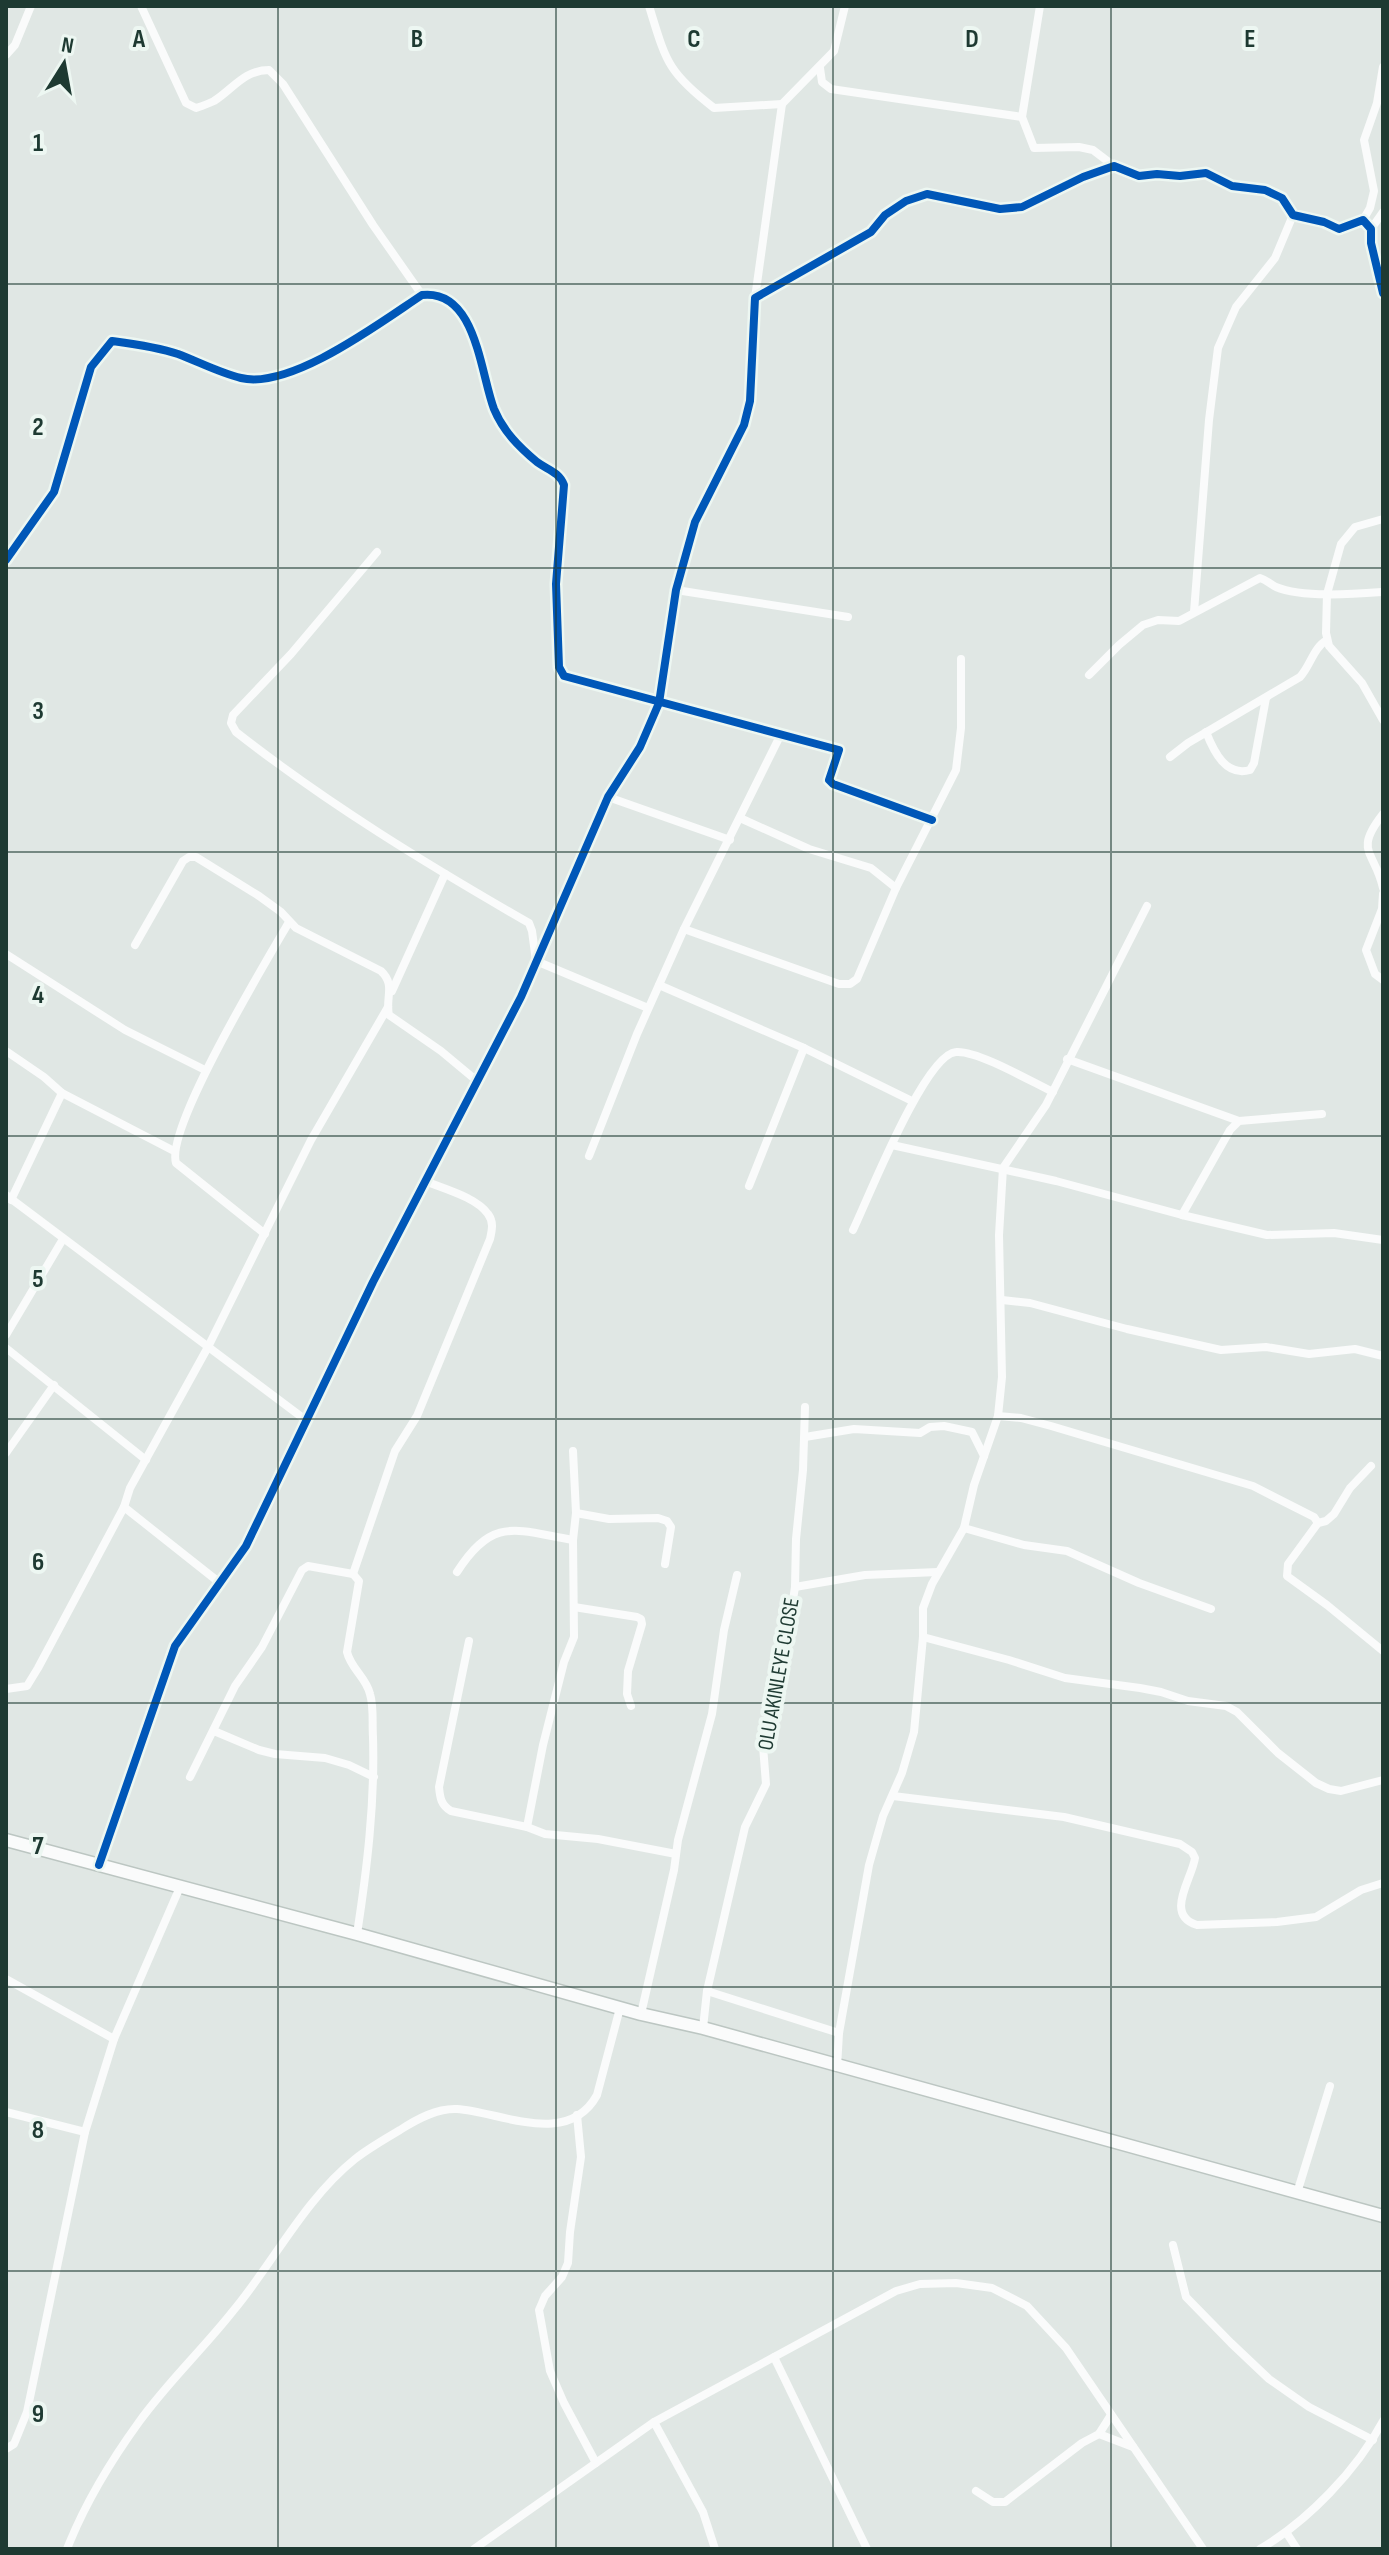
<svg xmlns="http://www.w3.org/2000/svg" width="1389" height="2555" font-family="'Sofia Sans Condensed',sans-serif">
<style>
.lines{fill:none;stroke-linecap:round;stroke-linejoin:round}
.secondary-casing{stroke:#bcc6c2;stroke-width:15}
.street{stroke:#fafbfb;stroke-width:8}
.secondary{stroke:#fafbfb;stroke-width:12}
.cycleway-casing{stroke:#edf7f2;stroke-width:13}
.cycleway{stroke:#0057b8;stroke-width:8}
.grid{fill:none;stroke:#1e3a32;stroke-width:2;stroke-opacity:0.55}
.labels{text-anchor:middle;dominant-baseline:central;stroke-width:8;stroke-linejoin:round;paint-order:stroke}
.street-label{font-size:22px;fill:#1e3a32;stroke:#edf7f2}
.grid-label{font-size:26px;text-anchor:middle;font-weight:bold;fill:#1e3a32;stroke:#edf7f2;stroke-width:8;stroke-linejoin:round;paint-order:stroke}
</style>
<rect width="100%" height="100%" fill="#e0e7e4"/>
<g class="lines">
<g class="secondary-casing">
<path id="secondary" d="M6 1840 357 1934 641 2014 703 2028 1383 2216"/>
</g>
<g class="street">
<path d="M141 6 186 103 196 108C202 106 208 104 214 101 233 89 244 70 269 70L283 84 373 225 422 295"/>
<path d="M649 6C666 61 667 72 714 108L782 104"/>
<path d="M1040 6 1022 117 1034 148 1079 147 1093 150 1114 166"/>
<path d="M6 55 15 45 31 6"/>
<path d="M820 68 822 82 831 89 1022 117"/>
<path d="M1363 220 1370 208 1374 191 1364 140 1377 103 1383 67"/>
<path d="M1371 229 1383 212"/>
<path d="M755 298 782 104 834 51 845 6"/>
<path d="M1383 519 1355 527 1341 544 1327 594 1326 633 1329 646 1362 683 1383 720"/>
<path d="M377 552 291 654 233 715 231 723 236 732C328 804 428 865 529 923L532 931 536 961 648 1008"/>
<path d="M6 560 54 492 91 367 112 341C134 344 157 347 178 354 199 362 220 373 241 378 291 390 381 322 422 295 476 289 480 372 494 409 503 431 519 447 537 462 548 470 559 472 564 485L556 584 559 667 564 676 839 750 829 780 833 784 932 820"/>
<path d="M676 590 848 617"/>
<path d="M1194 612 1209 420 1218 348 1236 307 1275 258 1293 215"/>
<path d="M1089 675 1119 645 1143 625 1158 620 1179 621 1260 578C1267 580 1270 584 1276 587 1302 598 1355 594 1383 592"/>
<path d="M1206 732C1214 752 1226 777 1250 770L1254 763 1266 698"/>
<path d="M1170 757 1188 743 1300 677C1311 665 1313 648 1327 640"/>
<path d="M608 797 730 840"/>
<path d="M1383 814C1353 852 1375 851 1383 888"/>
<path d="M740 818 809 849 871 868 896 888"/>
<path d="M1383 894 1382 909 1366 950 1375 974 1383 980"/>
<path d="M684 929 839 984H850L857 979 896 888 956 770 961 728V659"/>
<path d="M135 945 183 861 189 857H196L259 896 281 912 296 928 381 971C396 985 385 998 389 1015L441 1051 477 1081"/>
<path d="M6 954 125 1030 205 1070"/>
<path d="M659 985 804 1048 912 1101"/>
<path d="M392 991 445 874"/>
<path d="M6 1051 44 1077 62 1093 174 1151"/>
<path d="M1067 1059 1239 1121"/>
<path d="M892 1145 1056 1181 1182 1215 1267 1235 1334 1233 1383 1240"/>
<path d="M589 1156 637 1034 684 929 781 734"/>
<path d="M749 1186 804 1048"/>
<path d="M6 1195 307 1421"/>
<path d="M11 1200 62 1093"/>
<path d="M1182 1215 1230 1130 1239 1121 1322 1114"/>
<path d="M853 1230C868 1199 925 1054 956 1052 977 1050 1032 1082 1053 1092"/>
<path d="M265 1234 176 1163C165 1128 267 960 289 922"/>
<path d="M1002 1300 1030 1303 1127 1329 1221 1350 1266 1347 1309 1354 1355 1349 1383 1356"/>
<path d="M6 1335 63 1239"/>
<path d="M6 1348 146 1460"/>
<path d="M998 1416 1021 1418 1051 1426 1253 1486 1314 1517 1318 1523"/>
<path d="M805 1437 854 1429 920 1433 930 1427 944 1426 972 1432 984 1456"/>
<path d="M573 1451 576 1513 573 1540 574 1637 564 1662 543 1745 527 1827 545 1834 598 1839 676 1854"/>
<path d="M6 1453 54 1385"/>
<path d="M1371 1466 1350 1488 1334 1514 1326 1521 1318 1523 1288 1564 1287 1576 1327 1605 1383 1651"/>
<path d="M124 1507 220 1583"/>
<path d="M576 1513 609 1519 658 1518 667 1521 671 1527 665 1564"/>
<path d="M964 1528 1024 1545 1067 1551 1139 1583 1211 1609"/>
<path d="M457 1572C493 1516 515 1530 573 1540"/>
<path d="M353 1574 395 1451 417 1416 490 1239C492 1230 494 1222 488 1214 476 1197 444 1189 425 1181"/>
<path d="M795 1587 865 1575 938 1572"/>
<path d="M574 1607 637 1617 641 1619 642 1624 628 1671 627 1694 631 1706"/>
<path d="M923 1637 1009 1660 1065 1678 1140 1688 1161 1692 1188 1701 1226 1706 1237 1712 1278 1753 1316 1783 1329 1789 1341 1791 1383 1780"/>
<path d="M469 1641 439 1787C440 1798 441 1805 451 1811L527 1827"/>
<path d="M6 1689 27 1686 38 1668 124 1507 130 1488 208 1347 311 1140 388 1007"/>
<path d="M214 1731 259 1750 275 1754 325 1758 349 1765 374 1777"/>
<path d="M190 1777 235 1686 262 1647 302 1570 308 1566 353 1574 359 1581 347 1652C351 1669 366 1677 370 1694 374 1707 372 1723 373 1737 375 1803 367 1869 357 1934"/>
<path d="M893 1796 1064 1817 1180 1844 1192 1852 1195 1858C1192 1879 1164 1915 1197 1925L1277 1922 1316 1917 1361 1890 1383 1883"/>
<path d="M99 1865 175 1646 246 1546 373 1282 521 997 608 797 640 747 659 703 676 590 695 522 744 425 750 401 755 298 871 232 885 215 906 201 927 194 1000 209 1022 207 1083 177 1114 166 1139 176 1157 174 1180 176 1206 173 1232 186 1265 190 1282 198 1293 215 1324 222 1339 229 1363 220 1371 229V243L1383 293"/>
<path d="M6 1979 114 2039"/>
<path d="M707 1991 839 2033"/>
<path d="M641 2014 674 1870 678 1840 712 1714 724 1630 737 1575"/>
<path d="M703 2028 707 1991 745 1827 766 1784 763 1746 781 1677 795 1587 796 1539 803 1470 805 1407"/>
<path d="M837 2067 839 2033 869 1865 883 1816 902 1773 914 1732 923 1637V1608L932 1584 964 1528 974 1485 998 1416 1002 1377 999 1235 1003 1168 1046 1105 1147 906"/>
<path d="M6 2112 85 2132"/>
<path d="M577 2115 581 2157 570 2232 568 2263 562 2277 545 2296 539 2310 550 2371 564 2403 596 2463"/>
<path d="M1297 2193 1330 2086"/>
<path d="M1173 2245 1186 2297 1231 2343 1269 2379 1309 2407 1373 2440"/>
<path d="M774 2357 867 2549"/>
<path d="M654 2422 703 2512 715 2549"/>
<path d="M1099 2434 1133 2447"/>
<path d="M6 2449 14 2444 27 2412 85 2132 114 2039 180 1887"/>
<path d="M976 2491 993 2502H1005L1082 2443 1099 2434 1111 2415"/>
<path d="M1286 2532 1297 2549"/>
<path d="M67 2549C85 2503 110 2462 139 2422 167 2383 203 2349 233 2311 274 2262 304 2200 355 2159 369 2148 385 2139 400 2130 417 2119 437 2108 457 2109 501 2112 568 2148 597 2095L620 2008"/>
<path d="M474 2549 654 2422 896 2291 920 2284 956 2283 992 2288 1027 2306 1066 2348 1203 2549"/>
<path d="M1260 2549C1308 2521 1357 2470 1383 2421"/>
</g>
<use href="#secondary" class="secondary"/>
<g class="cycleway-casing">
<g id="cycleway">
<path d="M6 560 54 492 91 367 112 341C134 344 157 347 178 354 199 362 220 373 241 378 291 390 381 322 422 295 476 289 480 372 494 409 503 431 519 447 537 462 548 470 559 472 564 485L556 584 559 667 564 676 839 750 829 780 833 784 932 820"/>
<path d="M99 1865 175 1646 246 1546 373 1282 521 997 608 797 640 747 659 703 676 590 695 522 744 425 750 401 755 298 871 232 885 215 906 201 927 194 1000 209 1022 207 1083 177 1114 166 1139 176 1157 174 1180 176 1206 173 1232 186 1265 190 1282 198 1293 215 1324 222 1339 229 1363 220 1371 229V243L1383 293"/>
</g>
</g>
<use href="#cycleway" class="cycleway"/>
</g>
<path class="grid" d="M278 6V2549M556 6V2549M833 6V2549M1111 6V2549M6 284H1383M6 568H1383M6 852H1383M6 1136H1383M6 1419H1383M6 1703H1383M6 1987H1383M6 2271H1383"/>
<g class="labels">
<g class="street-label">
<text transform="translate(779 1674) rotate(-80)">OLU AKINLEYE CLOSE</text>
</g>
</g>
<g class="grid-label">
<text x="139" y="47">A</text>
<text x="417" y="47">B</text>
<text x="694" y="47">C</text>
<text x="972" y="47">D</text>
<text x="1250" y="47">E</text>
<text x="38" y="151">1</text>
<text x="38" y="435">2</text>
<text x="38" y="719">3</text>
<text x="38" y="1003">4</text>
<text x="38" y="1287">5</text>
<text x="38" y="1570">6</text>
<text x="38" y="1854">7</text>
<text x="38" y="2138">8</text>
<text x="38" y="2422">9</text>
</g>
<rect width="1389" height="2555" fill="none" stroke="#1e3a32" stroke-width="16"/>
<g transform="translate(64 64) rotate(11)" stroke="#edf7f2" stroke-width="6" paint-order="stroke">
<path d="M0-6L14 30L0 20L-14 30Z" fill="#1e3a32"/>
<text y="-12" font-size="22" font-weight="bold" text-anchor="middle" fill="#1e3a32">N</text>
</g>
</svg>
